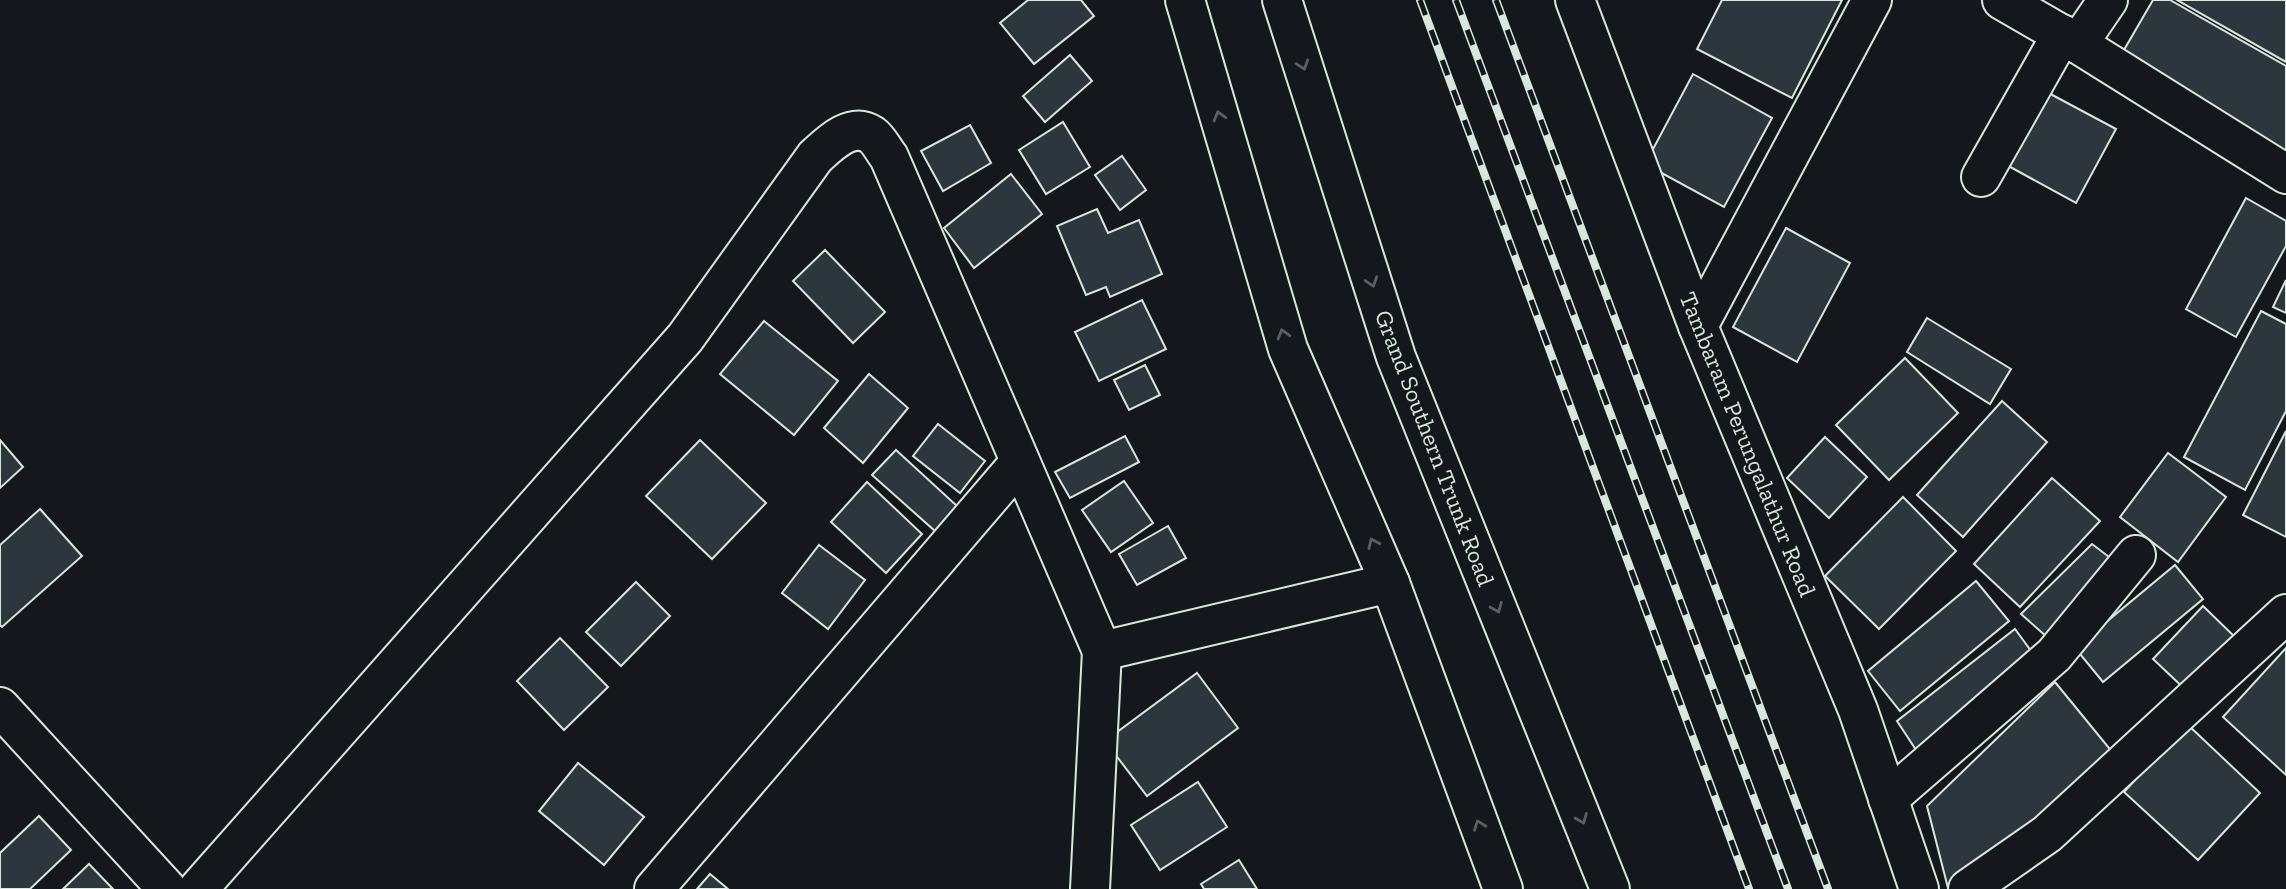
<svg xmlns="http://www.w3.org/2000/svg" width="2286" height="889" font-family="'Zilla Slab',serif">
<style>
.building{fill:#2c363c;stroke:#d8e6dc;stroke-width:2}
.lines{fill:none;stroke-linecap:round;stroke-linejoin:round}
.minor-casing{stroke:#d8e6dc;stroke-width:42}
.major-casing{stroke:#d8e6dc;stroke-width:42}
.minor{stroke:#14181c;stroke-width:38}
.major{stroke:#14181c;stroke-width:38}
.rail-casing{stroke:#d8e6dc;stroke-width:8}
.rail{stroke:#14181c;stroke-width:5;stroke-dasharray:16;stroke-linecap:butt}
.oneway{stroke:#59605f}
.labels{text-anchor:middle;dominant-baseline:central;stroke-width:5;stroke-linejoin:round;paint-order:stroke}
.street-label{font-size:24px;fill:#d8e6dc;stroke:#14181c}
</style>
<rect width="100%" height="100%" fill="#14181c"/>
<g class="building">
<path d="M1028 0H1081L1094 16 1034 64 1000 23Z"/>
<path d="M1722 0H1842L1792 98 1697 49Z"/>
<path d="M2153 0H2170L2286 66V158L2117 62Z"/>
<path d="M2177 0H2286V62Z"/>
<path d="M1070 55 1092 81 1045 122 1023 96Z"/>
<path d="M1693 74 1772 118 1724 207 1645 164Z"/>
<path d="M2043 90 2116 129 2076 203 2003 163Z"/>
<path d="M1063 122 1090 167 1046 194 1019 150Z"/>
<path d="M970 125 991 163 943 191 921 151Z"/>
<path d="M1122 156 1146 190 1120 210 1095 175Z"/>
<path d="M1011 174 1042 214 974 268 944 228Z"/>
<path d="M2246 198 2286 221V246L2236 337 2186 309Z"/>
<path d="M1097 209 1108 233 1139 220 1162 274 1110 297 1106 287 1086 295 1057 226Z"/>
<path d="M1786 228 1850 263 1797 362 1733 327Z"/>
<path d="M825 250 885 312 853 343 793 281Z"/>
<path d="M2286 280V313L2273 307Z"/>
<path d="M1142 300 1166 349 1099 381 1075 332Z"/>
<path d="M2261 311 2286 324V411L2245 490 2184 457Z"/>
<path d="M1927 318 2011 369 1990 404 1907 352Z"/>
<path d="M764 321 838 381 794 435 720 374Z"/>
<path d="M1905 358 1958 413 1889 480 1836 425Z"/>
<path d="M1145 365 1160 395 1129 410 1114 380Z"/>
<path d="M869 374 908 408 863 463 824 428Z"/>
<path d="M2002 401 2047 442 1963 537 1917 495Z"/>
<path d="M938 424 985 461 960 493 913 456Z"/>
<path d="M2286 431V537L2243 515Z"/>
<path d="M1125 436 1139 462 1070 498 1055 472Z"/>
<path d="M1825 437 1867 477 1829 518 1787 478Z"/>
<path d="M0 440 23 467 0 488Z"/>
<path d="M700 440 766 503 712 559 646 496Z"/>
<path d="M896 450 957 506 935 531 872 475Z"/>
<path d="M2168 453 2226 497 2178 562 2120 517Z"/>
<path d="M2052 478 2100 521 2020 607 1974 564Z"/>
<path d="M1124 481 1153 523 1111 552 1082 510Z"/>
<path d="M867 482 922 534 886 573 831 522Z"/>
<path d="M1903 497 1956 551 1879 629 1825 576Z"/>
<path d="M40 509 82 556 2 627 0 625V545Z"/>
<path d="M1168 526 1186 558 1137 585 1119 554Z"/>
<path d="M2092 544 2117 563 2047 637 2021 614Z"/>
<path d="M819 545 865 580 828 629 782 593Z"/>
<path d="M2175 565 2203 599 2103 682 2075 648Z"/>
<path d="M1976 581 2009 621 1900 711 1868 671Z"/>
<path d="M636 582 670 616 621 666 586 632Z"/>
<path d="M2203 606 2238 640 2189 693 2153 659Z"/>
<path d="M2015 629 2034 655 1922 759 1897 721Z"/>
<path d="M560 638 608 687 564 730 517 681Z"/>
<path d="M2286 648V775L2223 717Z"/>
<path d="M1197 673 1238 728 1147 796 1105 741Z"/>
<path d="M2055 682 2118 759 1948 888 1927 806Z"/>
<path d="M2187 724 2260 793 2198 860 2124 792Z"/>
<path d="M578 763 644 817 604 865 539 811Z"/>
<path d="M1198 782 1227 827 1160 870 1131 825Z"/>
<path d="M39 816 71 850 30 889H0V853Z"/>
<path d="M1239 860 1257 889H1204L1201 884Z"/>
<path d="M89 864 113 889H63Z"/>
<path d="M710 874 728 889H697Z"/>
</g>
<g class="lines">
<g class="minor-casing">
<g id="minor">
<path d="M1575 0 1698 326 1858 710 1919 889"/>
<path d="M2002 0 2078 44 2108 0"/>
<path d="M2078 44 2286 174"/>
<path d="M1981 177 2062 34"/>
<path d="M1698 326 1872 0"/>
<path d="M0 707 167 889"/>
<path d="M1888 799 2054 655 2136 555"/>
<path d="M198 889 685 338 815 157C829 144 851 121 872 135 879 140 884 151 889 157L1102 651"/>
<path d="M654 889 1020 462"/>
<path d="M1090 889 1102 651 1390 583"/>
<path d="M1968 889 2047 834 2286 614"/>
</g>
</g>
<g class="major-casing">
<g id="major">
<path d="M1185 0 1288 349 1390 583 1503 889"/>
<path d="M1282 0 1396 357 1610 889"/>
</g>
</g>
<use href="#minor" class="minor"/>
<use href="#major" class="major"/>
<g class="rail-casing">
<g id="rail">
<path d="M1420 0 1749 889"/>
<path d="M1456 0 1788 889"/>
<path d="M1496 0 1828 889"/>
</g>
</g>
<use href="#rail" class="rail"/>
</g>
<defs><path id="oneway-chevron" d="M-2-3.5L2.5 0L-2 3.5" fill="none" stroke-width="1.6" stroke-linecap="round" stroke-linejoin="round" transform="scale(1.75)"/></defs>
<g class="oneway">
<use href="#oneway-chevron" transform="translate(1303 65) rotate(72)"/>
<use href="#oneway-chevron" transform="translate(1219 116) rotate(-106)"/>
<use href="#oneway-chevron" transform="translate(1372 282) rotate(72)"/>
<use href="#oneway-chevron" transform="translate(1283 334) rotate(-106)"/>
<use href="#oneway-chevron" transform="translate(1373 543) rotate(-114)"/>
<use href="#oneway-chevron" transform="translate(1497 608) rotate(68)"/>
<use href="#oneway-chevron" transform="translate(1582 819) rotate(68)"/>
<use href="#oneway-chevron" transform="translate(1479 825) rotate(-110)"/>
</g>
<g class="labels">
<g class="street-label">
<text transform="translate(1748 444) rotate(68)">Tambaram Perungalathur Road</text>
<text transform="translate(1435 448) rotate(69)">Grand Southern Trunk Road</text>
</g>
</g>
</svg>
